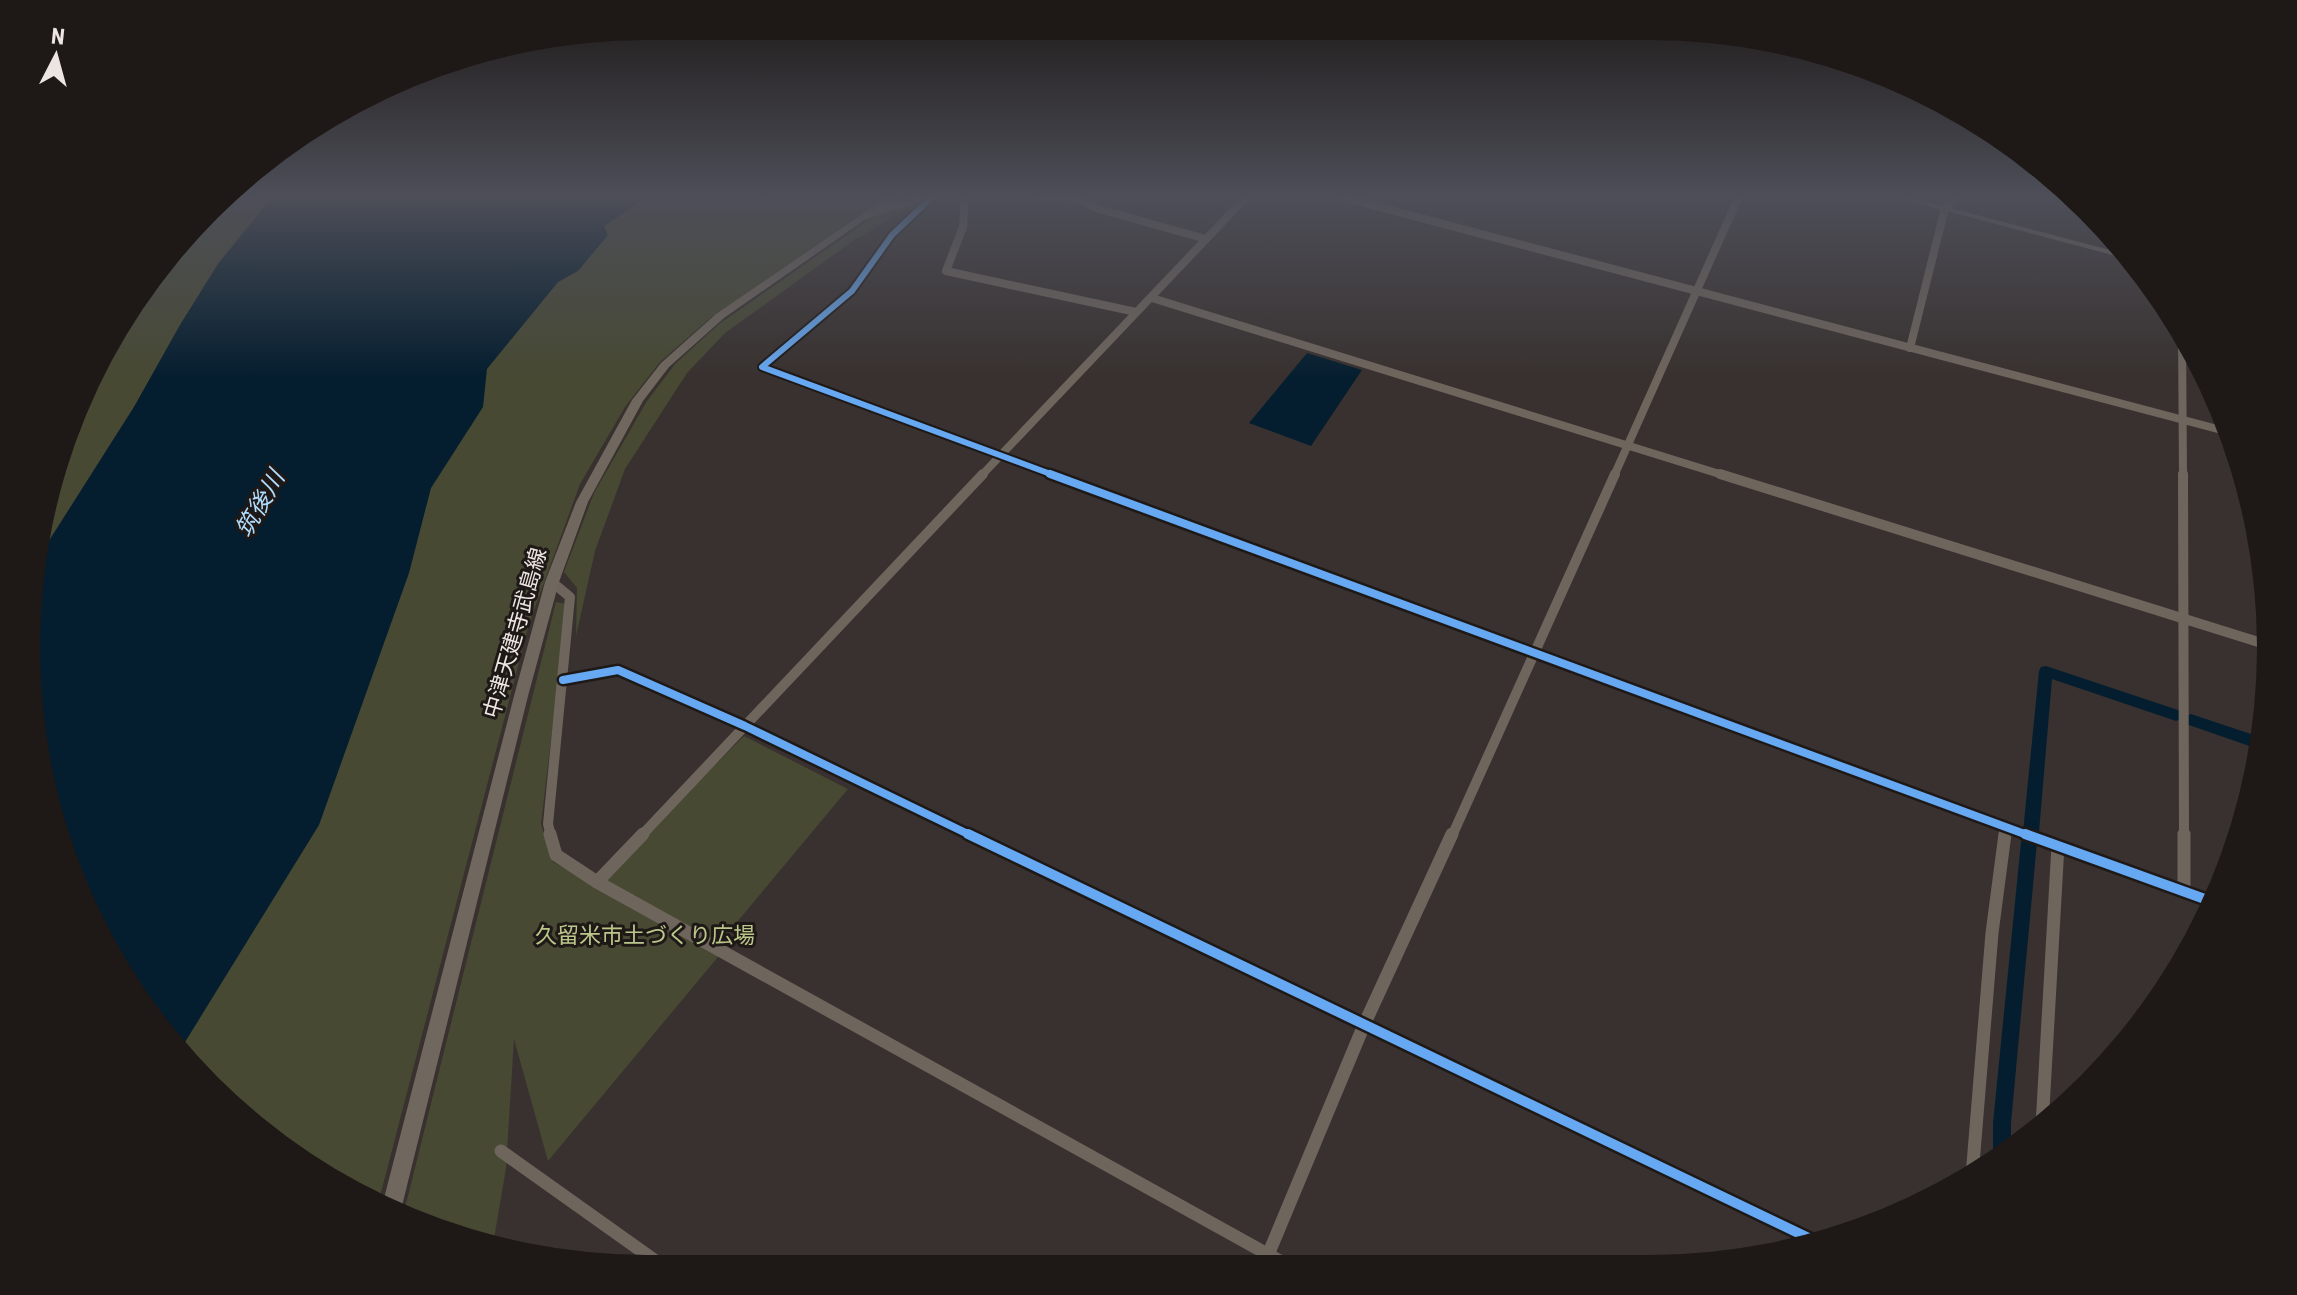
<svg xmlns="http://www.w3.org/2000/svg" width="2297" height="1295" font-family="'Roboto Condensed','Noto Sans JP',sans-serif">
<style>
.green{fill:#474933}
.water{fill:#051e2f}
.lines{fill:none;stroke-linecap:round;stroke-linejoin:round}
.canal{fill:#051e2f;fill-rule:evenodd}
.minor-far2{stroke:#6e655d;stroke-width:8}
.minor-far1{stroke:#6e655d;stroke-width:10}
.minor{stroke:#6e655d;stroke-width:13}
.secondary{fill:#70675e;fill-rule:evenodd}
.cycleway-far2-casing{stroke:#1e1917;stroke-width:10}
.cycleway-far1-casing{stroke:#1e1917;stroke-width:13}
.cycleway-casing{stroke:#1e1917;stroke-width:15}
.cycleway-far2{stroke:#66a8f1;stroke-width:6}
.cycleway-far1{stroke:#66a8f1;stroke-width:8}
.cycleway{stroke:#66a8f1;stroke-width:10}
.labels{text-anchor:middle;dominant-baseline:central;stroke-width:6;stroke-linejoin:round;paint-order:stroke}
.street-label{font-size:22px;fill:#ede5e2;stroke:#1e1917}
.park-label{font-size:22px;fill:#bbc68a;stroke:#1e1917}
.water-label{font-size:24px;font-style:italic;fill:#afdbfc;stroke:#1e1917}
</style>
<rect width="100%" height="100%" fill="#38312f"/>
<g class="green">
<path d="M231 196H273L218 264 180 325 134 407 40 555 47 486 131 302Z"/>
<path d="M627 196H886L709 319 660 362 625 407 580 484 529 624 378 1204 336 1185 179 1056 453 375Z"/>
<path d="M927 197 910 211 901 212 853 241 725 333 687 373 625 469 595 551 576 636 577 588 564 572 594 493 647 401 675 364 719 324 873 217Z"/>
<path d="M556 602 567 604 541 824 553 862 595 885 744 736 848 789 722 940 718 957 548 1161 514 1039 506 1168 493 1245 448 1236 403 1216Z"/>
</g>
<g class="water">
<path d="M273 196H648L604 226 608 235 578 271 558 282 487 369 483 407 431 488 409 573 319 825 182 1047 179 1056 73 885 27 688 40 555 134 407 180 325 218 264Z"/>
<path d="M1307 353 1362 370 1311 446 1249 423Z"/>
</g>
<g class="lines">
<g class="canal">
<path d="M2046 666 2181 711 2183 715 2181 719 2176 721 2052 679 2039 832 2035 837 2037 842 2011 1123V1151L1995 1164 1993 1158V1123L2021 842 2025 837 2023 832 2039 671 2041 667Z"/>
<path d="M2191 714 2263 738 2261 750 2186 724 2184 720 2186 716Z"/>
</g>
<g class="minor-far2">
<path d="M933 196 892 235 852 291 762 367 1056 476"/>
<path d="M965 196 963 227 946 271 1136 312"/>
<path d="M1035 196 1077 199 1099 209 1206 239"/>
<path d="M1338 196 2229 432"/>
<path d="M866 215 926 196"/>
<path d="M1152 298 1726 476"/>
<path d="M2182 333 2183 476"/>
<path d="M1910 348 1945 208 1961 196"/>
<path d="M981 476 1247 196"/>
<path d="M1614 476 1739 196"/>
</g>
<g class="minor-far1">
<path d="M1050 474 2030 836"/>
<path d="M1720 474 2268 645"/>
<path d="M2183 474 2184 836"/>
<path d="M563 680 618 670 745 726 972 836"/>
<path d="M551 836 548 824 570 597 552 582"/>
<path d="M641 836 983 474"/>
<path d="M1452 836 1615 474"/>
<path d="M2005 836 2006 826"/>
</g>
<g class="minor">
<path d="M550 834 556 855 597 882 1287 1265"/>
<path d="M968 834 1819 1243"/>
<path d="M2025 834 2213 902"/>
<path d="M2184 834V891"/>
<path d="M597 882 643 834"/>
<path d="M2042 1126 2058 845"/>
<path d="M501 1151 664 1267"/>
<path d="M1972 1176 1992 933 2005 834"/>
<path d="M1268 1255 1364 1025 1452 834"/>
</g>
<g class="secondary">
<path d="M888 196H899L724 318 669 367 643 401 588 502 559 582 528 696 401 1210 399 1214 382 1206 514 696 545 582 576 502 632 400 661 363 716 314Z"/>
<path d="M1890 196H1904L2129 255 2135 261Z"/>
</g>
<g class="cycleway-far2-casing">
<path id="cycleway-far2" d="M933 196 892 235 852 291 762 367 1056 476"/>
</g>
<g class="cycleway-far1-casing">
<g id="cycleway-far1">
<path d="M1050 474 2030 836"/>
<path d="M563 680 618 670 745 726 972 836"/>
</g>
</g>
<g class="cycleway-casing">
<g id="cycleway">
<path d="M968 834 1819 1243"/>
<path d="M2025 834 2213 902"/>
</g>
</g>
<use href="#cycleway-far2" class="cycleway-far2"/>
<use href="#cycleway-far1" class="cycleway-far1"/>
<use href="#cycleway" class="cycleway"/>
</g>
<linearGradient id="sky" x2="0" y2="1"><stop stop-color="#1f1b1a"/><stop offset="0.52" stop-color="#4d4e58"/><stop offset="1" stop-color="#4d4e58" stop-opacity="0"/></linearGradient>
<rect width="2297" height="377" fill="url(#sky)"/>
<g class="labels">
<g class="street-label">
<text transform="translate(515 633) rotate(-74)">中津天建寺武島線</text>
</g>
<g class="park-label">
<text x="645" y="935">久留米市土づくり広場</text>
</g>
<g class="water-label">
<text transform="translate(260 504) rotate(-60)">筑後川</text>
</g>
</g>
<path d="M0 0H2297V1295H0ZM647 40H1650A607 607 0 0 1 2257 647V648A607 607 0 0 1 1650 1255H647A607 607 0 0 1 40 648V647A607 607 0 0 1 647 40Z" fill="#1e1917" fill-rule="evenodd"/>
<g transform="translate(56 56) rotate(6)" stroke="#1e1917" stroke-width="6" paint-order="stroke">
<path d="M0-6L14 30L0 20L-14 30Z" fill="#ede5e2"/>
<text y="-12" font-size="22" font-weight="bold" text-anchor="middle" fill="#ede5e2">N</text>
</g>
</svg>
